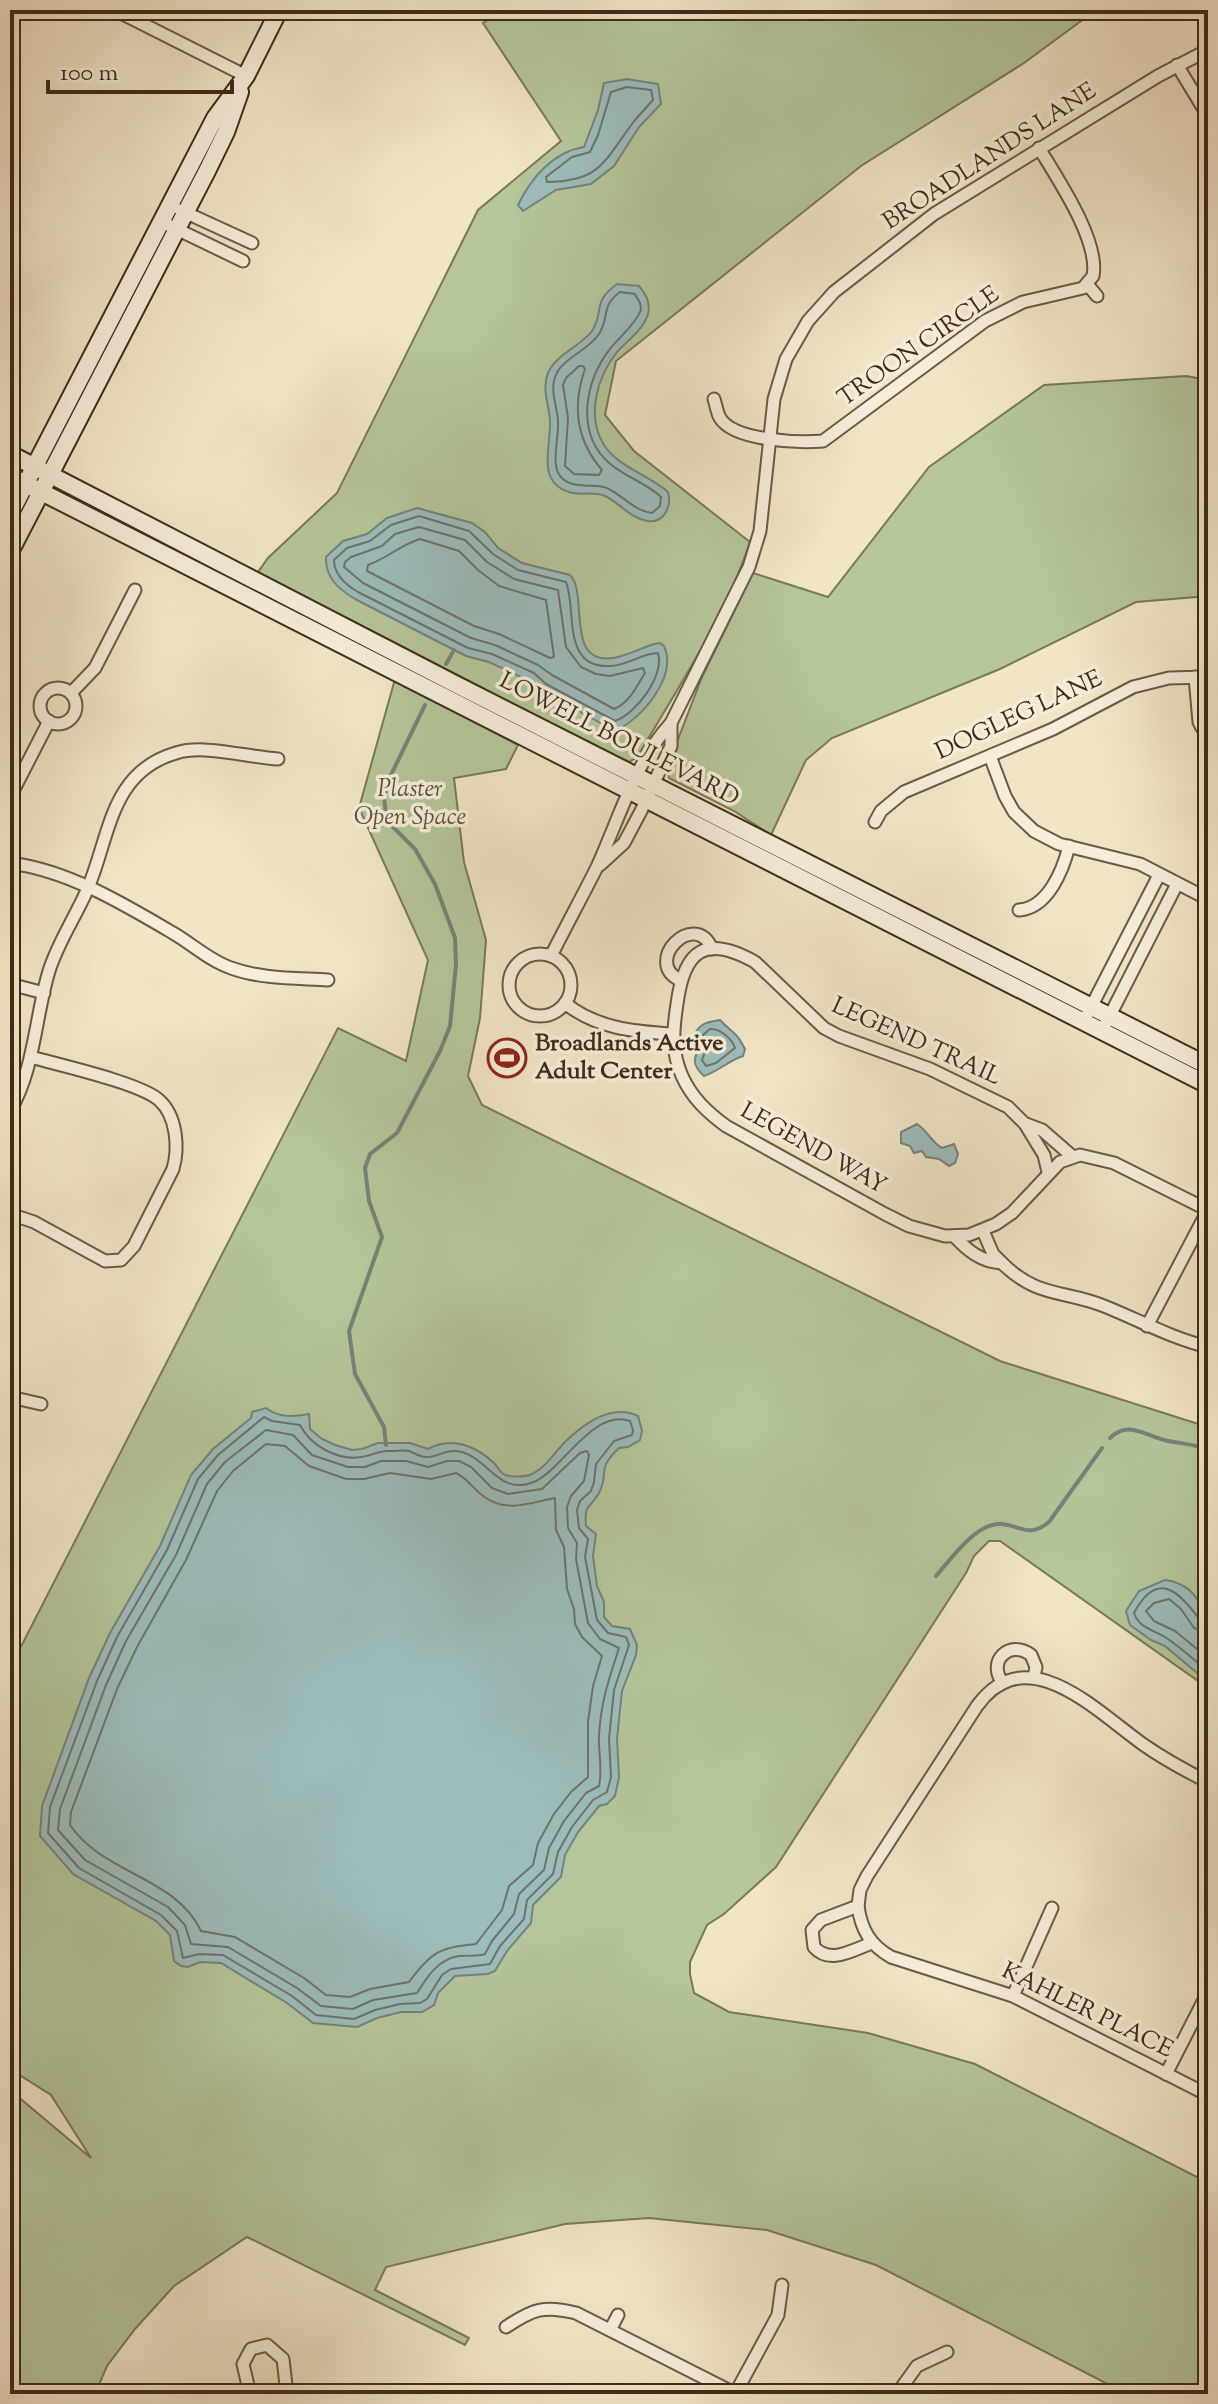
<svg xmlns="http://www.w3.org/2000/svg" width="1218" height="2404" font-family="'Sorts Mill Goudy',serif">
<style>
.green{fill:#b4c69a;stroke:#79795a;stroke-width:2}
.water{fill:#9cbdbc;stroke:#76837b;stroke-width:2}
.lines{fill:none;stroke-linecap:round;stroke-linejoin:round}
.shore{stroke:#6d746b;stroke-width:2}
.stream{stroke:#76837b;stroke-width:4}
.minor-casing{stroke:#6b5a45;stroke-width:15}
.secondary-casing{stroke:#3e2c1a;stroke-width:20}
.minor{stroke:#f6eedb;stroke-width:11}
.secondary{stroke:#f6eedb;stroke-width:16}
.labels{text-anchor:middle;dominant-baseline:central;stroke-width:7;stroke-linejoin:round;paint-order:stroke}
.street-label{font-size:24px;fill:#3e2c1a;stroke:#f6eedb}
.park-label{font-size:24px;font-style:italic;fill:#5c523a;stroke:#f6eedb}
.poi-label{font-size:24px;font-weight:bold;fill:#3e2c1a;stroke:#f6eedb;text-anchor:start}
</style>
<rect width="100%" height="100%" fill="#f1e5c7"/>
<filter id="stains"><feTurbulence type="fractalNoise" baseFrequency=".0025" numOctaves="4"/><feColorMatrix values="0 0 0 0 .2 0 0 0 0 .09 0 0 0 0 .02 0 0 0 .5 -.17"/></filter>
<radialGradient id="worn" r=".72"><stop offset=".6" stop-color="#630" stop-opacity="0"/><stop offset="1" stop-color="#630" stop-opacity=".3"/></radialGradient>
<g class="green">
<path d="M505 10H1096L1024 63 861 166 616 361 605 415 634 451 750 542C726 615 677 690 637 757L629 762 256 575 268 558 337 493 478 210 561 141 483 23Z"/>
<path d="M1186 376 1208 380V596L1136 602 1000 669 832 738 806 760 771 835 734 811 669 778 667 768 702 677 753 573 828 597 929 467 1044 385Z"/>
<path d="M395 679 518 745 506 769 454 778 464 862 486 940 480 1018 468 1076 482 1105 1000 1361 1208 1427V1688L1000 1541H989L974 1556 966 1573 776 1867 724 1914 707 1925 690 1962V1974L694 1993 729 2012 868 2033 975 2064 1203 2180 1208 2185V2394L1125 2393 876 2265 767 2230 649 2218 565 2224 386 2267 375 2290 469 2338 465 2345 247 2237 174 2286 135 2329 107 2366 95 2394H10V2136L18 2120 10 2115V2090L91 2158 51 2095 10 2069V1668L338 1028 406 1061 428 960 359 808Z"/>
</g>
<g class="water">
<path d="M627 79 658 84 661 104 639 127 614 166 591 184 556 190 523 211 518 205C531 178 553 152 584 147L598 110 604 83Z"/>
<path d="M617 284 639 286C646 294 651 303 648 314 644 329 627 341 617 352 597 377 586 416 604 445 618 467 649 475 668 492 672 506 664 524 647 521 630 518 620 503 605 496 593 491 581 496 569 492 536 482 551 446 550 422 550 406 541 390 548 373 556 354 580 347 592 331 605 311 591 303 617 284Z"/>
<path d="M417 508 472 523 485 532 498 548 522 563 570 575C589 594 564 665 613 658 627 656 641 648 654 644L660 643 664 646C678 676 642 719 615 731L541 690 530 681 489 662 466 656 355 599C338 589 325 577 326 557L343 541 367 534 387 518Z"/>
<path d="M720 1020C732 1033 736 1031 745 1049L743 1056C728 1061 719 1071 704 1076 692 1065 693 1059 700 1046L693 1038C698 1024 706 1022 720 1020Z"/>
<path d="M917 1124C928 1131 931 1142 942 1148L954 1144 958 1154 955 1163 949 1166 939 1159 926 1157 922 1151 914 1153 910 1146 901 1143V1132Z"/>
<path d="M266 1408C279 1418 294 1417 309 1414L310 1429 322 1439 335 1445 352 1450 362 1449 378 1443H410L428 1449C452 1436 476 1446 494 1463 497 1466 499 1470 502 1473 508 1478 526 1477 532 1474 547 1467 556 1450 567 1440 586 1422 613 1404 638 1416L642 1431 640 1440 628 1447 619 1448C595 1471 610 1472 599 1493 590 1509 584 1503 586 1526L596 1534 593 1556 597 1586 604 1602V1617L612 1626 630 1629 637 1645 636 1655 622 1691 617 1739 619 1777 615 1796 607 1804 599 1806 578 1832 565 1855 561 1877 533 1905 531 1923 507 1951 495 1971 488 1974 455 1976 438 1993 434 2005 422 2012H401L377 2018 357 2027 313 2023 287 2003 221 1963 200 1962 188 1967 181 1966 174 1961 170 1935 156 1921 73 1874 40 1836 42 1806 89 1678 110 1633 160 1546 191 1475 213 1449 251 1418 252 1412Z"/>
<path d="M1165 1580C1215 1586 1208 1646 1208 1682L1165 1646 1151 1640 1130 1625 1126 1611 1139 1591Z"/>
</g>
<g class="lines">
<g class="shore">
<path d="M627 87 651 90 653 100C646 108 638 116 632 124 603 163 600 181 547 182L546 177 572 157 590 152 598 135 611 92Z"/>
<path d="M620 292 635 294 640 303 641 310C635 325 620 336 610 349 585 380 575 433 609 463 625 477 645 482 661 497L660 506 652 513C635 511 624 497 609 489 599 484 590 487 579 485 542 481 560 444 558 420 557 406 550 391 555 377 562 358 588 351 599 334 610 317 600 307 620 292Z"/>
<path d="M579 366H583L585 369C572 406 576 440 602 470L599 475 574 474 565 466 568 418 563 385 566 378Z"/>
<path d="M419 516 469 531 493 554 518 570 566 582C577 609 561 669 610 666 627 666 642 653 658 653 665 675 636 714 615 721L546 684 534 673 492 654 468 648 358 592C346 585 334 575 334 560L347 548 370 541 391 525Z"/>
<path d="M419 527 465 540 487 562 514 579 558 590 566 647 581 667 596 674 610 676 643 668 645 673C637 686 629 703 614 709L552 675 538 665 495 645 471 638 363 583 344 567 345 562 351 557 382 546 395 534Z"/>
<path d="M420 539 459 551 478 570 499 586 546 600 554 657 550 658 499 634 474 626 367 571 368 565C388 558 400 545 420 539Z"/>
<path d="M710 1029C720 1028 732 1039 735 1048L716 1063 706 1066 702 1060 707 1047 703 1035Z"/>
<path d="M264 1417 272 1421 300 1425C310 1445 337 1461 361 1457 372 1456 378 1450 390 1451 396 1451 403 1450 409 1451 414 1453 420 1457 426 1457 436 1458 444 1450 455 1451 488 1453 497 1499 536 1481 563 1468 594 1408 630 1421L633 1430 632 1435 614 1441 596 1464 594 1482 591 1491 580 1501 577 1510 579 1528 588 1539 585 1557 597 1620 608 1633 626 1637 629 1645 614 1690 609 1739 611 1777 607 1792 593 1800 572 1827 558 1852 553 1874 527 1900 524 1919 500 1946 490 1964 451 1969 442 1975 427 1999 420 2003 400 2004 375 2010 354 2019 316 2015 292 1996 223 1955 199 1954 183 1958 177 1931 161 1915 79 1868 48 1833 50 1807 97 1681 117 1637 167 1550 198 1479 218 1455Z"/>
<path d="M266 1430 293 1435 312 1455 348 1467H365L381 1461H406L428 1467 447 1461H459L471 1467 492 1488 508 1494 542 1489 580 1453 587 1451 589 1455 584 1481 571 1496 567 1507 568 1528 577 1543 576 1559 588 1623 600 1639 619 1648C609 1679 601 1701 599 1735 598 1752 603 1768 599 1786L586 1793 564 1821 549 1848 544 1870 519 1894 514 1914 492 1941 485 1954C477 1957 468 1955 459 1956 438 1959 427 1977 417 1993L373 2000 353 2009 321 2006 297 1988 228 1947 191 1944 185 1925 168 1907 85 1860 58 1830 60 1809 106 1685 126 1641 176 1555 207 1484 225 1462Z"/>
<path d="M266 1444 285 1446 309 1466 346 1479H364L390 1473 431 1479 456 1473C469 1479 474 1491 486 1498 508 1513 532 1502 555 1498L556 1530 564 1547 567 1589 574 1609 575 1624 582 1637 602 1656 593 1686 588 1722V1777L571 1792 554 1814 538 1843 533 1865 509 1886 502 1910 476 1944C440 1947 431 1952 409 1982L370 1989 350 1997 326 1995 304 1978 235 1937 201 1931C176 1877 103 1874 70 1825L71 1812 117 1689 137 1647 186 1560 217 1491 233 1471Z"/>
<path d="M1208 1622 1200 1620C1180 1593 1158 1568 1134 1613 1139 1629 1156 1630 1168 1639 1182 1649 1195 1660 1208 1672"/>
<path d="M1208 1633 1194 1628 1181 1609 1169 1599 1154 1603 1146 1611 1154 1621 1175 1631 1208 1658"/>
</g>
<g class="stream">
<path d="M446 664 454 650"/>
<path d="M1110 1438C1128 1420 1144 1435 1164 1440 1179 1444 1193 1443 1208 1450"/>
<path d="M386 1445 384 1427 355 1374 349 1331 382 1237 369 1201 365 1168 370 1154 397 1133 440 1051 450 1026 456 965 455 938 435 884 415 849 393 827 386 814 384 798 388 781 425 705"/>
<path d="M936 1576C950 1560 976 1523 1000 1524 1021 1525 1028 1539 1049 1522L1102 1448"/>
</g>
<g class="minor-casing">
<g id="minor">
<path d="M115 10 246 76"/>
<path d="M1177 65 1208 116"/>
<path d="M180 210 252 243"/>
<path d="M162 222 243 261"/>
<path d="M1087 284 1097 296"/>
<path d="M714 399C716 405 717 413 720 418 734 441 799 443 823 441L985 321 1023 302 1083 288 1093 276C1100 241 1057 178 1039 148"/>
<path d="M1195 677 1199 722 1202 728 1208 732"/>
<circle cx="58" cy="706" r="18"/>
<path d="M71 693 95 668 135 590"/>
<path d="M990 756 1005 796 1014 812 1034 831 1059 844 1140 864 1208 899"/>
<path d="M10 797 49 721"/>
<path d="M875 822 881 811 904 792 1053 729 1133 687 1169 678 1208 677"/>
<path d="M10 863C67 870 124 904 173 933 192 944 210 961 231 968 261 979 296 978 328 980"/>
<path d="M600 865 624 843 641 811 671 746V723"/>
<path d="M1019 910C1048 908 1063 870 1069 846"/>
<circle cx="540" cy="985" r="31"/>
<path d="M551 956C566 926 582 897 597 867 619 819 635 762 671 723L749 567 760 531 774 399 786 359 808 321 834 292 934 214 1158 76 1208 50"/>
<path d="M680 980C642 962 695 908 712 949"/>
<path d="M10 984 44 993"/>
<path d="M565 1003C595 1028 635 1032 672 1034"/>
<path d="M1088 1013 1159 875"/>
<path d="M1102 1031 1177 884"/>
<path d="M10 1111C35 1068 35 1017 49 971 58 942 76 916 88 888 110 836 110 772 176 753 204 744 246 757 278 759"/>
<path d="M1026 1124 1042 1130 1073 1157"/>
<path d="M1048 1172 1044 1155 1025 1124 1008 1107 930 1069 839 1036 824 1028 755 962C705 934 684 950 677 1004 673 1030 671 1051 682 1076 692 1098 707 1112 726 1126L885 1214 909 1226 945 1236 969 1235 996 1224 1012 1213 1060 1162 1080 1155 1114 1163 1208 1210"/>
<path d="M10 1214 34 1222 105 1261 121 1260 134 1246 173 1169C179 1148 177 1116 159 1100 140 1083 59 1065 31 1057"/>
<path d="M954 1236C967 1250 981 1262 1002 1263L993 1254 983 1231"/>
<path d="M1002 1263C1037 1298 1064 1290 1104 1306 1139 1320 1171 1338 1208 1347"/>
<path d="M1147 1326 1208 1210"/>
<path d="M10 1397 41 1404"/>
<path d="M1003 1683C986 1661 1010 1639 1031 1655L1036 1667 1034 1677"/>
<path d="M858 1906C861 1929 870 1945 891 1957L1013 1996 1208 2095"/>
<path d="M872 1943C852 1950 830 1965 814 1947L812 1930 821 1920 858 1906 860 1890 867 1876 977 1706C1027 1637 1097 1712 1144 1745 1164 1759 1186 1771 1208 1782"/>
<path d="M1013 1996 1052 1908"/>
<path d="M1166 2074 1208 1992"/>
<path d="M506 2327C533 2309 544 2305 576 2313L736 2394"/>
<path d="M610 2330 618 2315"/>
<path d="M250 2394 243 2364 251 2349 267 2345 283 2359 287 2394"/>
<path d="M735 2394 778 2315 782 2285"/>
<path d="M897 2394 917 2366 947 2352"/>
</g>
</g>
<g class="secondary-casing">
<g id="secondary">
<path d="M10 454 457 685 1208 1066"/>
<path d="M10 476 1208 1085"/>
<path d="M10 514 215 118 246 76 279 10"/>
<path d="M10 552 208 169 226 132 240 92"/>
</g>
</g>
<use href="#minor" class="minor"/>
<use href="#secondary" class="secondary"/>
</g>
<defs>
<g id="stadium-ring" transform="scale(2)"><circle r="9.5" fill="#f6eedb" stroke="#8f2418" stroke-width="1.5"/><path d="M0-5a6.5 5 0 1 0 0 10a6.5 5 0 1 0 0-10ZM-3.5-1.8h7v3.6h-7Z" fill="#8f2418"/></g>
</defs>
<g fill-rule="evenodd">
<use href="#stadium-ring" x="507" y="1058"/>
</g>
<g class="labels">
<g class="street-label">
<text transform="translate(990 157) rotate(-33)">BROADLANDS LANE</text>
<text transform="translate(919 347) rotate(-35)">TROON CIRCLE</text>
<text transform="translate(1019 716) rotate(-25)">DOGLEG LANE</text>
<text transform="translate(619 740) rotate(27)">LOWELL BOULEVARD</text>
<text transform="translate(916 1042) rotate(24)">LEGEND TRAIL</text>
<text transform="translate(813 1149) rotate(29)">LEGEND WAY</text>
<text transform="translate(1087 2011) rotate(26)">KAHLER PLACE</text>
</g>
<g class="park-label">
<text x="410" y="790">Plaster<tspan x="410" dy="28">Open Space</tspan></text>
</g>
<g class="poi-label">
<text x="535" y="1044">Broadlands Active<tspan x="535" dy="28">Adult Center</tspan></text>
</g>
</g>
<rect width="1218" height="2404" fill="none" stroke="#f1e5c7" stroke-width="40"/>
<rect x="12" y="12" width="1194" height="2380" fill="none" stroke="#3e2c1a" stroke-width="4"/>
<rect x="20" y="20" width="1178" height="2364" fill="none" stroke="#3e2c1a" stroke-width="2"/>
<path d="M48 80v12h184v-12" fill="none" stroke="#3e2c1a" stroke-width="4"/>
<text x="60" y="80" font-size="24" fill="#3e2c1a" stroke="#f6eedb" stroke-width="6" paint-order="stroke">100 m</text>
<rect width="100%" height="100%" filter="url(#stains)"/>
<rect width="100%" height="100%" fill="url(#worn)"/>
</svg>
